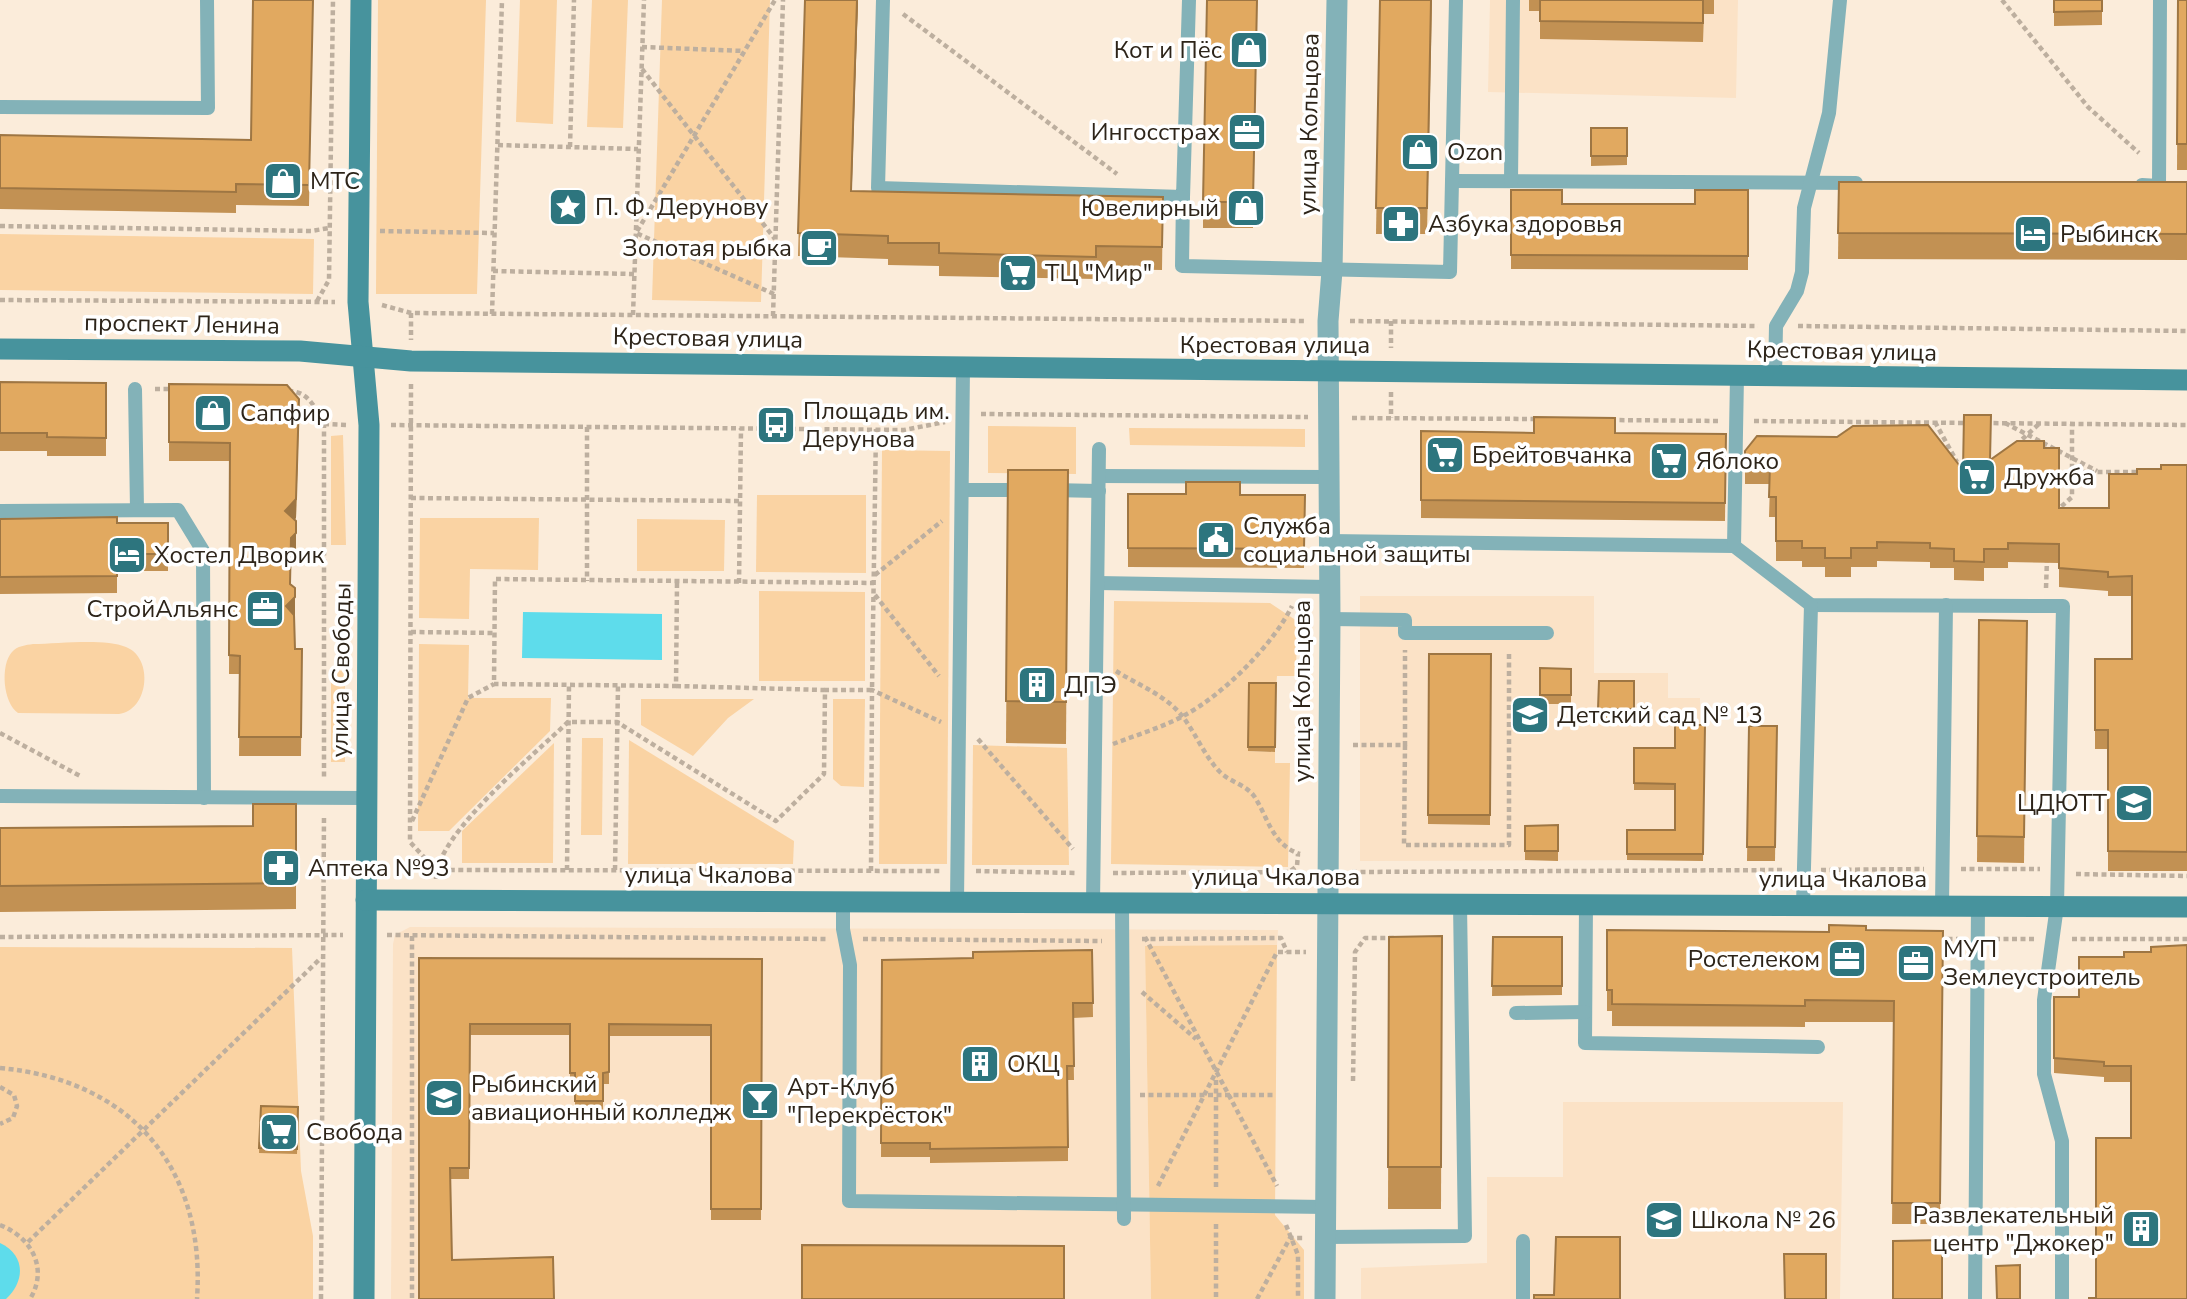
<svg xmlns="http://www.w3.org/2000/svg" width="2187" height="1299" font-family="'Nunito Sans',sans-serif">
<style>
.built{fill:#fbe2c6}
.green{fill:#fad3a3}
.water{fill:#5edceb}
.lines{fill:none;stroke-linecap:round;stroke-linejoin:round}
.path{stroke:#bdaf9f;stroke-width:4.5;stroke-dasharray:5 3.5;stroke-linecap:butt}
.lane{stroke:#83b2b8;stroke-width:14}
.street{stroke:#83b2b8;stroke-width:21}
.secondary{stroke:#47939d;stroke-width:21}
.wall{fill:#c29153}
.shaded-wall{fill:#9e7643}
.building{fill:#e1a960;stroke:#9e7643;stroke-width:2}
.labels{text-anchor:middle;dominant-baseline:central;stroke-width:7;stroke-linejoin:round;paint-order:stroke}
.poi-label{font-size:24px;fill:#2d2419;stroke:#fff;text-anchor:start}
.street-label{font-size:24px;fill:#2d2419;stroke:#fff}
</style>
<rect width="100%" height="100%" fill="#fbecda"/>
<g class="built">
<path d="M1490 0H1738L1736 98 1488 92Z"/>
<path d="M1360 596H1594V673H1668V698H1700V732H1675V860L1360 861Z"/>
<path d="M410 927 1278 930 1277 945 1145 947 1151 1299H391L393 944 395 935Z"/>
<path d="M1563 1102H1843L1840 1299H1361V1268L1487 1263V1177H1563Z"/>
</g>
<g class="green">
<path d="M378 0H486L477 294H376Z"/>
<path d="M520 0H557L553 124 516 122Z"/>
<path d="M592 0H628L623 128 587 127Z"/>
<path d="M662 0H770L761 302 652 300Z"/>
<path d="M0 234 314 239 313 294 0 290Z"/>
<path d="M988 426 1076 427V474L988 473Z"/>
<path d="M1129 428 1305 429V447L1130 445Z"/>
<path d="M343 435 346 545H331V436Z"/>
<path d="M882 450 950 451 947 864H879Z"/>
<path d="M757 495H866V573L756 572Z"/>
<path d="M420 518H539L538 570 470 569 469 619 419 618Z"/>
<path d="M637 519 725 520 724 571H637Z"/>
<path d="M759 591 865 592V681H759Z"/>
<path d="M1114 601 1270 603 1297 621 1296 676H1277L1276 688 1248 751 1275 752V763H1290L1288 867 1111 864Z"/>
<path d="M33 644C58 644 104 638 126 647 154 658 149 710 119 714L18 713C3 703 0 665 12 652 17 646 26 645 33 644Z"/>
<path d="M419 644 469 645 468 698H551L550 731 449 831H418Z"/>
<path d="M331 670 345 671V762H331Z"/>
<path d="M641 699H754L728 718 693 756 641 725Z"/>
<path d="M833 699H865L864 787 841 786 833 779Z"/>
<path d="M582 738H603L602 835H581Z"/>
<path d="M629 740 794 841 793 864H628Z"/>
<path d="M554 743 553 863H462V831Z"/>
<path d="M973 745 1067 748 1069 865H972Z"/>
<path d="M1277 945 1275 1215 1304 1250V1299H1151L1145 946Z"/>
<path d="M0 947 292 948 301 1171 313 1236V1299H0Z"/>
</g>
<g class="water">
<path d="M523 612 662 614V660L522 658Z"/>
<path d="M0 1243C26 1255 25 1282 6 1299H0Z"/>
</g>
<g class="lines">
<g class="path">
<path d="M2002 0 2088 107 2139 153"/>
<path d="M903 14 1117 174"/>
<path d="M642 47 744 51"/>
<path d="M642 69 775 239"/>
<path d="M498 145 638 149"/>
<path d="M570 147 574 0"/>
<path d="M0 226 311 231 329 228"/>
<path d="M380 231 494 233"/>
<path d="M493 271 634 274"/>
<path d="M774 294 636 233 775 0"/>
<path d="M0 300 335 302"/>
<path d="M317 301 329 280 333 0"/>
<path d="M382 305 411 313 1307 321"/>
<path d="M411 313V340"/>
<path d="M492 314 502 0"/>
<path d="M633 315 644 0"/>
<path d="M773 316 783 0"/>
<path d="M1350 321 1758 326"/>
<path d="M1391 321V348"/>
<path d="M1798 326 2187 331"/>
<path d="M411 384 410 842 436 870 940 871"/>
<path d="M155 389H174"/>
<path d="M288 391C309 391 315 408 324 424V779"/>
<path d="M1391 392V418"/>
<path d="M981 414 1308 417"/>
<path d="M1352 418 1539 419"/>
<path d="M1611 420 1718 421"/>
<path d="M1754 421 1970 423"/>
<path d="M1935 422 1957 462"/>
<path d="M1985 423 2187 425"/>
<path d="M2005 423 2097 471"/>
<path d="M324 424 348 425"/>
<path d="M391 425 904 430 945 422"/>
<path d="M587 427V581"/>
<path d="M2016 445 2040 423"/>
<path d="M2072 472H2141"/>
<path d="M411 498 740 501"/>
<path d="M2055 512 2072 497V424"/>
<path d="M875 575 942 521"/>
<path d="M677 583 676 686 494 684 495 579 874 583"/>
<path d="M739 583 741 428"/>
<path d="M2046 588 2047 559"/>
<path d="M875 595 939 676"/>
<path d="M411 632 495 633"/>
<path d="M1116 671C1138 685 1166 695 1183 717 1196 734 1204 755 1219 771 1229 782 1245 784 1254 796 1268 817 1272 845 1300 854"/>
<path d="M676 686 825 690"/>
<path d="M0 733 82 777"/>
<path d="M978 739 1073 849"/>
<path d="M1113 744C1136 735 1161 728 1183 716 1222 696 1273 645 1292 606"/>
<path d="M1353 745H1405V650"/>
<path d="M1405 745 1404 845H1509V652"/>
<path d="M412 821 468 698 494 684"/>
<path d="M1961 869H2040"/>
<path d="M567 870 569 685"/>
<path d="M615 870 618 685"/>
<path d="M1821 870 1924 869"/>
<path d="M871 871 872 690 941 722"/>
<path d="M976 871 1076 873"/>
<path d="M1352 872 1784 870"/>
<path d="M1113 873 1289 872 1297 866 1298 854"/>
<path d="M2076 874 2187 876"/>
<path d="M436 879C436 834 535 754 568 722H617L776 821 824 774 825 690H872L876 429"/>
<path d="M387 935 826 939"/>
<path d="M412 936V1299"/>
<path d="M0 937 343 935"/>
<path d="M1145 937 1277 1186"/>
<path d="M863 939 1102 941"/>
<path d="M1142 939 1281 938 1287 952"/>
<path d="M1939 939H1958"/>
<path d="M1995 939H2035"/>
<path d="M2072 939H2187"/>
<path d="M1142 992 1196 1039"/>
<path d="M0 1068C131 1080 206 1168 197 1299"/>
<path d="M1353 1081 1355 952 1365 938H1395"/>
<path d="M0 1087 14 1095 17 1106 13 1118 0 1124"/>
<path d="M1140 1095H1276"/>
<path d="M1158 1186 1277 952H1306"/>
<path d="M1216 1187V1077"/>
<path d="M1216 1224V1299"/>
<path d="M0 1225C31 1237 49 1268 30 1299"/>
<path d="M1286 1225 1298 1255V1299"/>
<path d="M28 1242 321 958"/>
<path d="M321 1299 324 815"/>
<path d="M1257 1299 1290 1238H1303"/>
</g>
<g class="lane">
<path d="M883 0 878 188 1183 197 1189 0"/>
<path d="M0 107 208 108 207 0"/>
<path d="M1452 181 1856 183"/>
<path d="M1511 181 1513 0"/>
<path d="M2142 185 2159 186 2160 0"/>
<path d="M1183 197 1182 266 1450 272 1456 0"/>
<path d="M1775 376 1776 326 1797 291 1802 272 1804 208 1829 113 1840 0"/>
<path d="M135 389 137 509"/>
<path d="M1099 476 1329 477"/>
<path d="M962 490H1027"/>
<path d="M1051 490 1099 491"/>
<path d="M0 511 178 510 203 551 204 798"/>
<path d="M1329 541 1734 546 1811 605 2063 606 2057 906 2044 1000V1074L2062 1141V1299"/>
<path d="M1734 546 1737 376"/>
<path d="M1098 583 1329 587"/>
<path d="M1330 619 1405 620V633H1547"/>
<path d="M0 796 366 798"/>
<path d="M843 902V929L850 965 849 1201 1326 1207"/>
<path d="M957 902 963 368"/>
<path d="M1093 903 1099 449"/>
<path d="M1122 903 1124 1219"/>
<path d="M1586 904 1585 1043 1818 1047"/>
<path d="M1803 905 1811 605"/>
<path d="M1942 906 1946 605"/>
<path d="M1516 1013 1585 1012"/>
<path d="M1325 1237 1465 1236 1460 904"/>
<path d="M1523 1299V1241"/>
<path d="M1975 1299 1978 906"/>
</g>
<path class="street" d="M1325 1299 1330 619 1328 321 1332 271 1337 0"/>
<g class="secondary">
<path d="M361 0 358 302 369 425 364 1299"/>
<path d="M0 349 300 351 411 361 2187 380"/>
<path d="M366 900 2187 907"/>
</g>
</g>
<g class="wall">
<path d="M313 0 309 206 236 205V213L0 209V135L251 140Z"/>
<path d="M805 0H858L851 191 1163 197 1162 270 1096 269V279L939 276V266L888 265V259L798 256Z"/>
<path d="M1257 0 1253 228H1203V202Z"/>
<path d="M1380 0H1432L1427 234H1376Z"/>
<path d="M1529 0H1714V14H1704L1703 42 1540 39V11H1529Z"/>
<path d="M2054 0H2102V25L2054 26Z"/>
<path d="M2178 0H2187V170H2177Z"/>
<path d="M1591 128H1627V165L1591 166Z"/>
<path d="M1839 182H2187V260L1838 259Z"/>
<path d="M1511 190 1562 204H1695L1748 190V270L1511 269Z"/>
<path d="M0 382 106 383V456H47V451H0Z"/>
<path d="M169 384 299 417 296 518 294 520 296 551 291 557V584L295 588V649H302L301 756H239L240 674H229L230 461H169Z"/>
<path d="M1615 433 1726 434 1725 521 1421 518V500Z"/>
<path d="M1837 437 1963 470 1991 460 2044 448 2059 508H2109L2137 474 2187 465V871H2108V749H2095V659H2132V596H2108V591L2059 587V563L2008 562V568H1984V581L1954 580V568H1930V562L1877 561V567H1851V577H1825V567H1802V561H1776V517H1769L1770 484H1745V465Z"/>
<path d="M1008 470H1068L1066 744 1006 743Z"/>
<path d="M1240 495H1305L1304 568 1128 567V548Z"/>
<path d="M0 519 117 523H168V571H117V593L0 594Z"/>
<path d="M1979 620 2027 621 2024 863 1977 862Z"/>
<path d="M1429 654H1491L1490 825 1428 824Z"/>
<path d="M1540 668 1571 669V704H1540Z"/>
<path d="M1599 681H1634V719H1598Z"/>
<path d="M1249 683H1276L1275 752 1248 751Z"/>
<path d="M1705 725 1703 861 1627 860V830H1675V790H1634V748H1675Z"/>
<path d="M1749 726H1777L1775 861H1747Z"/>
<path d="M296 804V909L0 912V828L253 826Z"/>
<path d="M1558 825V861L1525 860V826Z"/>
<path d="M1607 930 1829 932 1866 930 1943 931 1940 1224H1892L1894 1022H1805V1027L1612 1026V1011H1607Z"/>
<path d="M1442 936 1441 1209H1388L1389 937Z"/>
<path d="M1493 937H1562V995L1492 996Z"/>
<path d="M2187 945 2096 1298 2131 1138V1082H2104V1077L2054 1073V997H2079L2124 957Z"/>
<path d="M1092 950 1093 1017 1073 1018 1074 1080H1068V1161L930 1163V1157H881L882 960 973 958Z"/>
<path d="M419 958 762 959 761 1220H711V1036H609V1084H603V1113L575 1112V1084H570V1035H470L469 1179H450L419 1299Z"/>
<path d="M261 1106 298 1107 297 1154 259 1153Z"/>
</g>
<g class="shaded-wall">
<path d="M857 0H858L851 213V191Z"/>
<path d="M299 399 296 518 285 529V511Z"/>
<path d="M296 521V551L291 557 290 601 295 588V615L286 606 291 538Z"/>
</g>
<g class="building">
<path d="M253 0H313L309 185 236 184V192L0 188V135L251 140Z"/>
<path d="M805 0H857L851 191 1163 197 1162 247 1096 246V257L939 253V243H888V236L798 233Z"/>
<path d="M1207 0H1257L1253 202H1203Z"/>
<path d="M1380 0H1431L1427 208H1376Z"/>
<path d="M1540 0H1703V23L1540 21Z"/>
<path d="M2054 0H2102V11L2054 12Z"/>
<path d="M2178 0H2187V144H2177Z"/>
<rect x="1591" y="128" width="36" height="28"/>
<path d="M1839 182H2187V234L1838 233Z"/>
<path d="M1511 190H1562V204H1695V190H1748V256L1511 255Z"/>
<path d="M0 382 106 383V438L47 437V433H0Z"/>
<path d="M169 384 287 385 299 399 296 499 285 511 296 521V533L291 538 290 584 295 588V597L286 606 294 615 295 649H302L301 737H239L240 656 229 655 230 443 169 442Z"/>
<path d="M1964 415H1991L1990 460 2017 441H2044V448H2059V508H2109V474H2137V469H2161V465H2187V852L2108 851V730H2095V659H2132V576L2108 577V572L2059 568V544L2008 543V549H1984V562L1954 561V549L1930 548V543L1877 542V548H1851V558H1825V548H1802V541H1776V497H1769L1770 465H1745V451L1757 436 1837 437 1853 426 1928 425 1963 470Z"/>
<path d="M1534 417 1615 418V433L1726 434 1725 503 1421 500V431L1534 433Z"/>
<path d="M1008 470H1068L1066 702 1006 701Z"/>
<path d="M1186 482H1240V495H1305L1304 549 1128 548V494H1186Z"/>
<path d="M117 517V523H168V554H117V576L0 577V519Z"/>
<path d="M1979 620 2027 621 2024 837 1977 836Z"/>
<path d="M1429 654H1491L1490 815H1428Z"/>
<path d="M1540 668 1571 669V695H1540Z"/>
<path d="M1599 681H1634V709H1598Z"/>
<path d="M1249 683H1276L1275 747H1248Z"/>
<path d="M1675 725H1705L1703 854H1627V830H1675V784L1634 783V748H1675Z"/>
<path d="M1749 726H1777L1775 847H1747Z"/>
<path d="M253 804H296V883L0 886V828L253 826Z"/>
<path d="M1558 825V851H1525V826Z"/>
<path d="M1829 925 1866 926V930L1943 931 1940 1203H1892L1894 1001 1805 1000V1006L1612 1004V990H1607V930L1829 932Z"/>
<path d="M1442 936 1441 1167H1388L1389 937Z"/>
<path d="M1493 937H1562V986H1492Z"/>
<path d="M2187 945V1299H2089V1298H2096V1138H2131V1066H2104V1062L2054 1058V997H2079V957H2124V952H2151V947Z"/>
<path d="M1092 950 1093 1003H1073L1074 1066H1067L1068 1147 930 1149V1143H881L882 960 973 958V952Z"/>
<path d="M419 958 762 959 761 1209H711V1025L609 1024V1072L603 1073V1101H575V1073H570V1024H470L469 1168H450L452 1260 553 1257 554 1299H419Z"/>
<path d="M261 1106 298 1107 297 1149 259 1148Z"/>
<path d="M1556 1237H1620V1299H1534V1295H1554Z"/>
<path d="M1942 1240V1299H1893V1241Z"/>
<path d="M802 1245 1064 1246V1299H802Z"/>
<path d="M1784 1254H1826V1299H1785Z"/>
<path d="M2020 1265V1299H1997L1996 1266Z"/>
</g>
<defs>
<g id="shop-square" transform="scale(2.0125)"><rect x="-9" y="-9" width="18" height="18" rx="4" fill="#2d757e" stroke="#fff"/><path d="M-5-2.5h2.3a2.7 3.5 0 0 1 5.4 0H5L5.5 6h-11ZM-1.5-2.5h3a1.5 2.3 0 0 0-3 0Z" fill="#fff"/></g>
<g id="office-square" transform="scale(2.0125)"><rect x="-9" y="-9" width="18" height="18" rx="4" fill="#2d757e" stroke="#fff"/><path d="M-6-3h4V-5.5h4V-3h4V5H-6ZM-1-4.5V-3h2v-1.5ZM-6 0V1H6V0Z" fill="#fff"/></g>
<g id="sight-square" transform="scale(2.0125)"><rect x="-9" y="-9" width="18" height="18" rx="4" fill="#2d757e" stroke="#fff"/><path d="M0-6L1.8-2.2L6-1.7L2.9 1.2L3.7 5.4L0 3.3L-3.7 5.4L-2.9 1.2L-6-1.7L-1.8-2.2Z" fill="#fff"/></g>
<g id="pharmacy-square" transform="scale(2.0125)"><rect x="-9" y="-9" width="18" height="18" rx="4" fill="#2d757e" stroke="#fff"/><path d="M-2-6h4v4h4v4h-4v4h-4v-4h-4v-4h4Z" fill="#fff"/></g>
<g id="hotel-square" transform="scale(2.0125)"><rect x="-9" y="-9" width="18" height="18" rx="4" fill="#2d757e" stroke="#fff"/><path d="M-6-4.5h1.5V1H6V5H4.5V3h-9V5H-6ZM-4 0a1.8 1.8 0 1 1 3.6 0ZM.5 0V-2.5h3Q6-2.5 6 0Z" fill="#fff"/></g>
<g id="cafe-square" transform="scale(2.0125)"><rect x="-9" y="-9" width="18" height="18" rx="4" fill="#2d757e" stroke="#fff"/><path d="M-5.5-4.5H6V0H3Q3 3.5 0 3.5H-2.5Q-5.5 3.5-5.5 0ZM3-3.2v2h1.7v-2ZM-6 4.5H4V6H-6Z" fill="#fff"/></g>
<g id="supermarket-square" transform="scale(2.0125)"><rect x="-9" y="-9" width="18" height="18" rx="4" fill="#2d757e" stroke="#fff"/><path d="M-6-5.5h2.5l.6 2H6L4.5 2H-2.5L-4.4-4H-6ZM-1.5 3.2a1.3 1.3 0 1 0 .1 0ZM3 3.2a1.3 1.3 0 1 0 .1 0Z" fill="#fff"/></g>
<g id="bus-square" transform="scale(2.0125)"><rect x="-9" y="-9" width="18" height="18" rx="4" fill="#2d757e" stroke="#fff"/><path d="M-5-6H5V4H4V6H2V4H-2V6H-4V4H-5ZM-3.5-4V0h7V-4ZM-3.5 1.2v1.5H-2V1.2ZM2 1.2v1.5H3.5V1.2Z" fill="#fff"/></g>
<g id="civic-square" transform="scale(2.0125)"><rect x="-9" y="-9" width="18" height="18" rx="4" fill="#2d757e" stroke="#fff"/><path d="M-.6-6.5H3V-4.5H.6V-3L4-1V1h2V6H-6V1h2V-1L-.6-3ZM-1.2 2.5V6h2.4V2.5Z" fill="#fff"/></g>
<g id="building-square" transform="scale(2.0125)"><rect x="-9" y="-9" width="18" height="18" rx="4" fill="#2d757e" stroke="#fff"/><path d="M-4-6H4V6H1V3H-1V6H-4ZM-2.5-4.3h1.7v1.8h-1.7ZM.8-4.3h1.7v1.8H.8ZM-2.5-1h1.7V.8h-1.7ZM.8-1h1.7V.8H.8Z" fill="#fff"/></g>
<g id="school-square" transform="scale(2.0125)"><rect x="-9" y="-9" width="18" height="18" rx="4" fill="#2d757e" stroke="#fff"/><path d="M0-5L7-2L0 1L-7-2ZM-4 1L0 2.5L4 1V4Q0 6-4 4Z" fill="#fff"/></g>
<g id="university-square" transform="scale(2.0125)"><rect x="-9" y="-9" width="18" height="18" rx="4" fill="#2d757e" stroke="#fff"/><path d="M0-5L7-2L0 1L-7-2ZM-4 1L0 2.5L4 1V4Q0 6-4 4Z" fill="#fff"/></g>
<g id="bar-square" transform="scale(2.0125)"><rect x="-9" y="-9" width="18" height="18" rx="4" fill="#2d757e" stroke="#fff"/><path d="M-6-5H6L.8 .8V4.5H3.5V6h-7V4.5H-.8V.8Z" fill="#fff"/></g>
</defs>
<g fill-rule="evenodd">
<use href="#shop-square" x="1249" y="50"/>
<use href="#office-square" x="1247" y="132"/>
<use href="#shop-square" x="1420" y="152"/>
<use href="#shop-square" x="283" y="181"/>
<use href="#sight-square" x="568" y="207"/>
<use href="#shop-square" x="1246" y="208"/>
<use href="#pharmacy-square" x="1401" y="224"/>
<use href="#hotel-square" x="2033" y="234"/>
<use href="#cafe-square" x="819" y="248"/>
<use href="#supermarket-square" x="1018" y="273"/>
<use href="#shop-square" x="213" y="413"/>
<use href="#bus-square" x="776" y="425"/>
<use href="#supermarket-square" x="1445" y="455"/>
<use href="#supermarket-square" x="1669" y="461"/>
<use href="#supermarket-square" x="1977" y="477"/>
<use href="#civic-square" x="1216" y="540"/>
<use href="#hotel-square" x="127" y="555"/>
<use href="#office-square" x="265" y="609"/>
<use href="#building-square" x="1037" y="685"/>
<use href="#school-square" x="1530" y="715"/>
<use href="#school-square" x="2134" y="803"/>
<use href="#pharmacy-square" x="281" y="868"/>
<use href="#office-square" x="1847" y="959"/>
<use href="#office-square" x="1916" y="963"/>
<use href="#building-square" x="980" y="1064"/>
<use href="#university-square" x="444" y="1098"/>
<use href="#bar-square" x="760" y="1101"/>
<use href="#supermarket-square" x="279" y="1132"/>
<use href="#school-square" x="1664" y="1220"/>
<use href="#building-square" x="2141" y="1229"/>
</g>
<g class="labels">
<g class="poi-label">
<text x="1222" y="50" text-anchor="end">Кот и Пёс</text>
<text x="1220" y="132" text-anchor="end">Ингосстрах</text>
<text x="1447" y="152">Ozon</text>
<text x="310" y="181">МТС</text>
<text x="595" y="207">П. Ф. Дерунову</text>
<text x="1219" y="208" text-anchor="end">Ювелирный</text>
<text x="1428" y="224">Азбука здоровья</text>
<text x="2060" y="234">Рыбинск</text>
<text x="792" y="248" text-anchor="end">Золотая рыбка</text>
<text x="1045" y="273">ТЦ "Мир"</text>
<text x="803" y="411">Площадь им.<tspan x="803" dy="28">Дерунова</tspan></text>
<text x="240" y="413">Сапфир</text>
<text x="1472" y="455">Брейтовчанка</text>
<text x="1696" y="461">Яблоко</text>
<text x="2004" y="477">Дружба</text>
<text x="1243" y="526">Служба<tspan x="1243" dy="28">социальной защиты</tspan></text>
<text x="154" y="555">Хостел Дворик</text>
<text x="238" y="609" text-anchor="end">СтройАльянс</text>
<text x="1064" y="685">ДПЭ</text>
<text x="1557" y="715">Детский сад № 13</text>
<text x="2107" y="803" text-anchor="end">ЦДЮТТ</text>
<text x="308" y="868">Аптека №93</text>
<text x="1943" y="949">МУП<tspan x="1943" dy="28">Землеустроитель</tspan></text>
<text x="1820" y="959" text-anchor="end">Ростелеком</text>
<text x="1007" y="1064">ОКЦ</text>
<text x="471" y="1084">Рыбинский<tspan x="471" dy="28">авиационный колледж</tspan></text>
<text x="787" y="1087">Арт-Клуб<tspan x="787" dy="28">"Перекрёсток"</tspan></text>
<text x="306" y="1132">Свобода</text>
<text x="2114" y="1215" text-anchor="end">Развлекательный<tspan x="2114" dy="28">центр "Джокер"</tspan></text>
<text x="1691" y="1220">Школа № 26</text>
</g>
<g class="street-label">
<text transform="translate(1309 124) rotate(-89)">улица Кольцова</text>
<text transform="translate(182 324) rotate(1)">проспект Ленина</text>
<text transform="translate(708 338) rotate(1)">Крестовая улица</text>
<text x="1275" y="345">Крестовая улица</text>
<text transform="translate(1842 351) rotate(1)">Крестовая улица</text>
<text transform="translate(341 670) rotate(-89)">улица Свободы</text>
<text transform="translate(1302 691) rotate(-90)">улица Кольцова</text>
<text x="709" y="875">улица Чкалова</text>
<text x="1276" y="877">улица Чкалова</text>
<text x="1843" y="879">улица Чкалова</text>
</g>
</g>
</svg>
